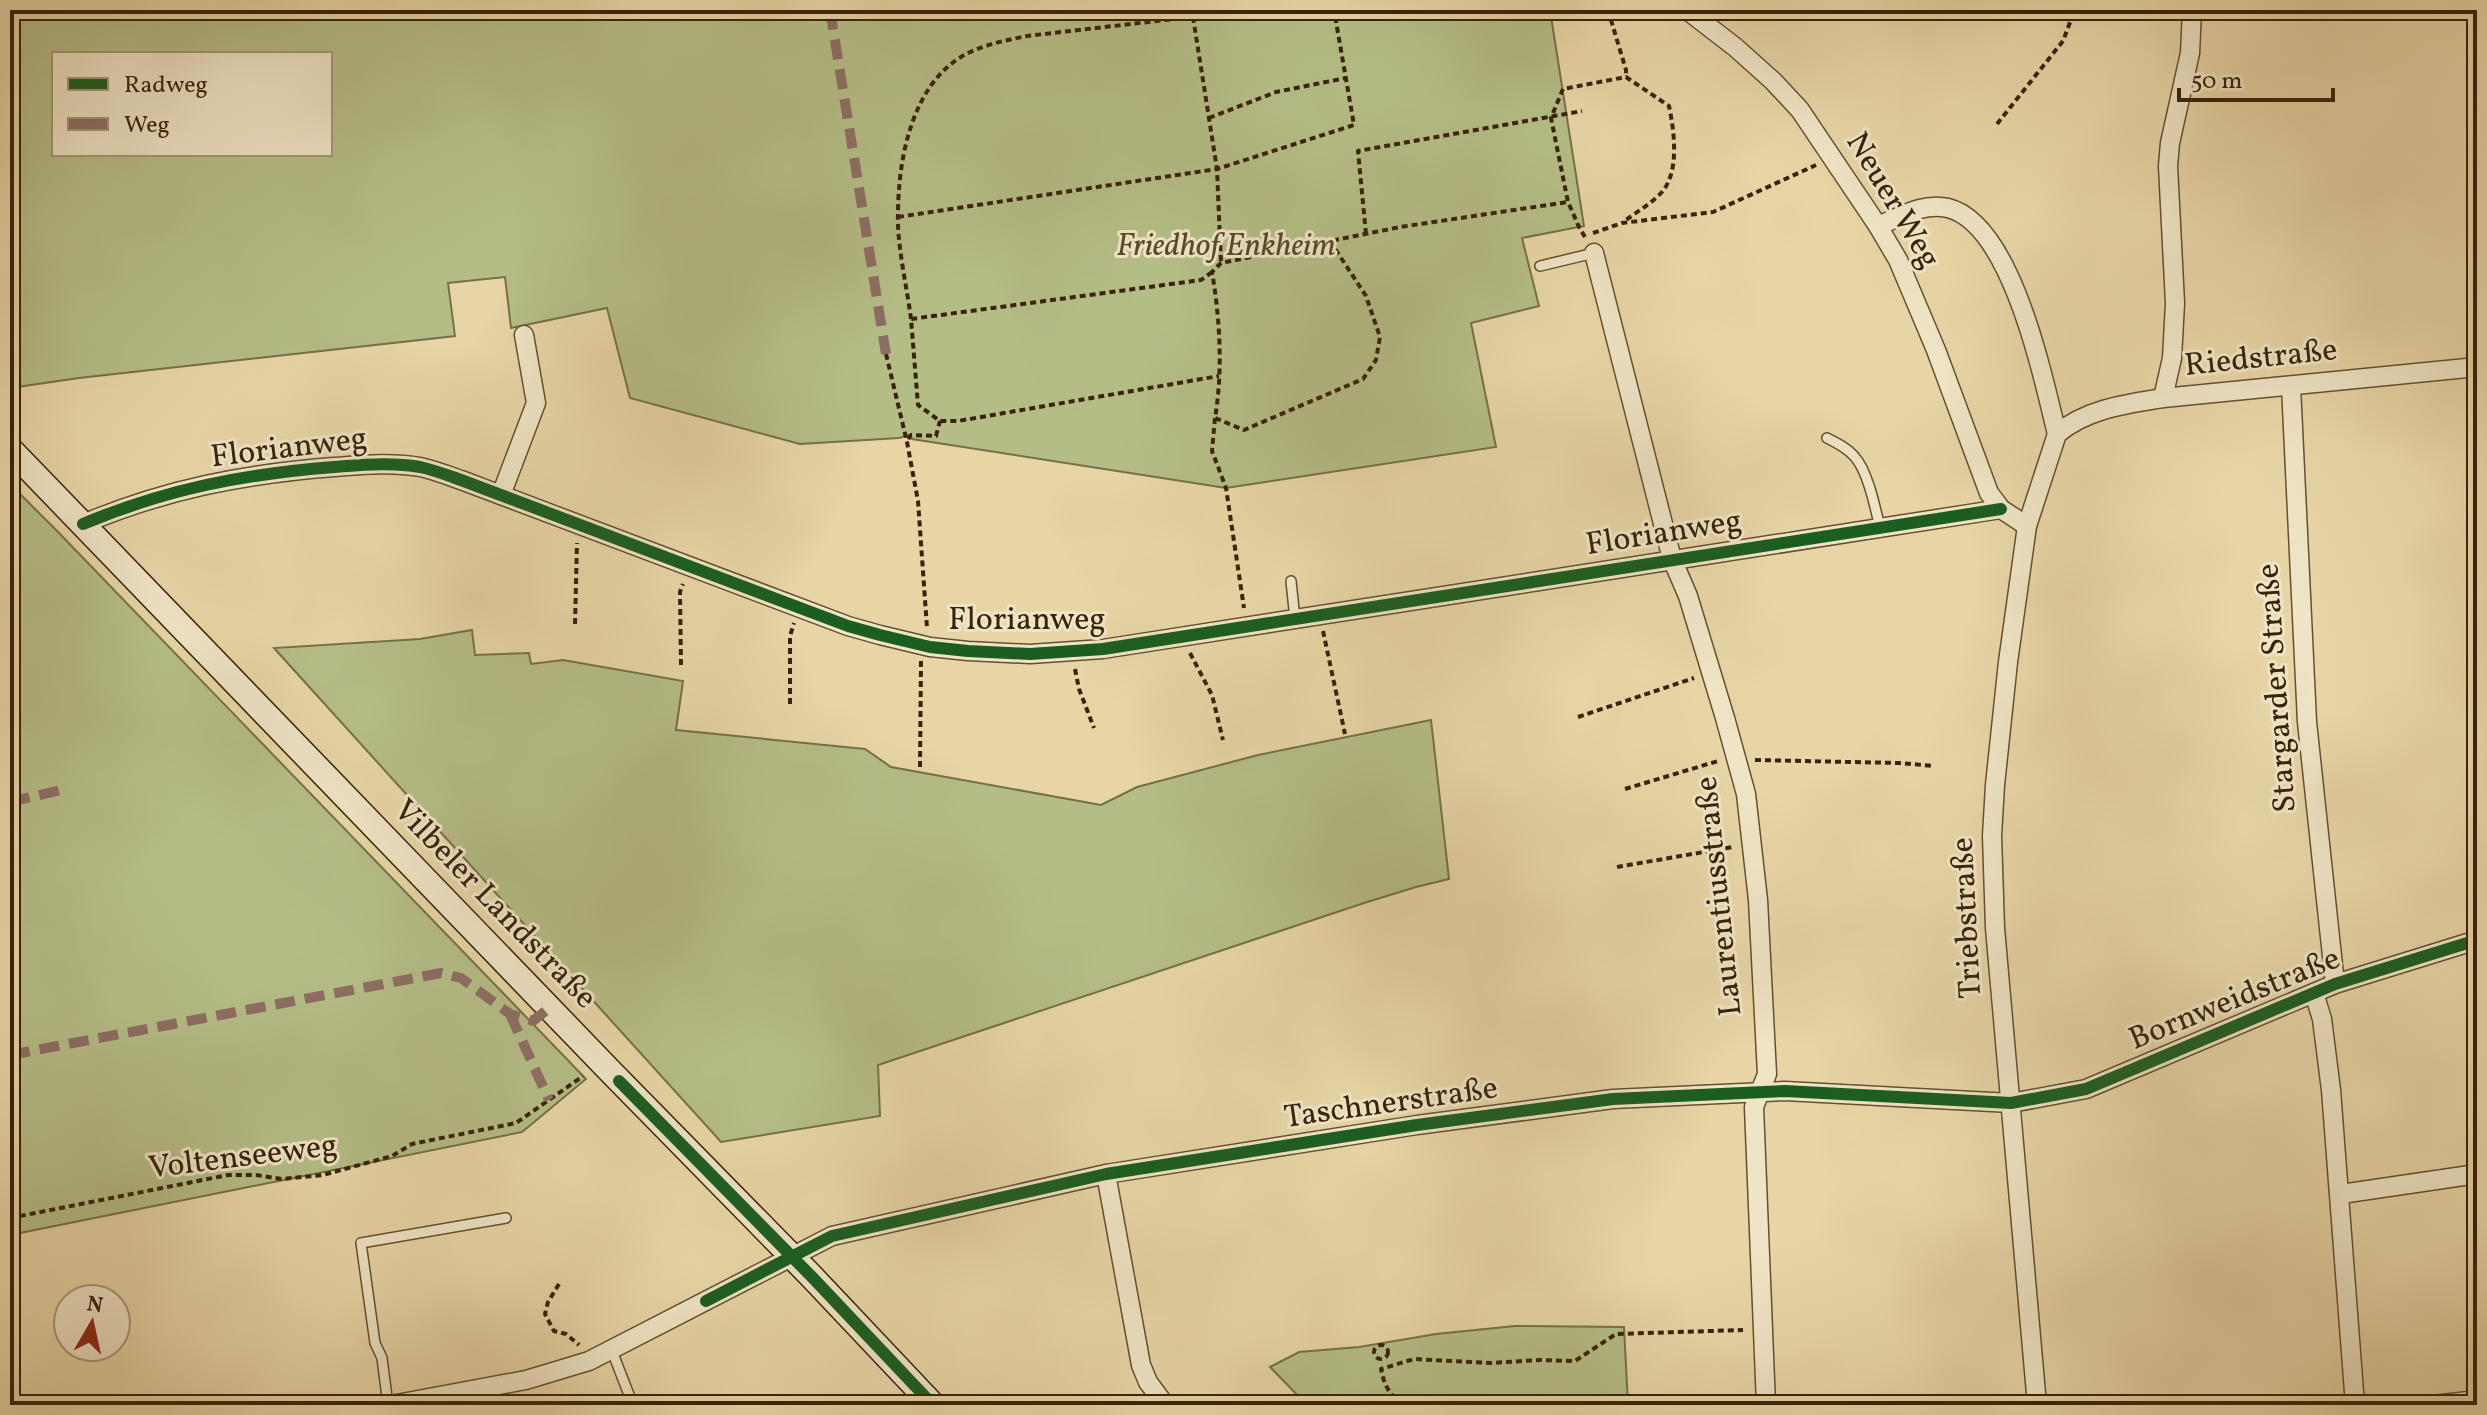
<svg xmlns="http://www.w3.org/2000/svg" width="2487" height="1415" font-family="Vollkorn,serif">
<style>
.green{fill:#b5bd87;stroke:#767048;stroke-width:2;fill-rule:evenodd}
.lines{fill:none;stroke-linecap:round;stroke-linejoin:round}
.lane-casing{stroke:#645030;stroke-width:12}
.street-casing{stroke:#645030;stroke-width:21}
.secondary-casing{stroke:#382309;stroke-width:27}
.path{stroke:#382309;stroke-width:4;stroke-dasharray:6 4;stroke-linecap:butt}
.lane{stroke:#efe4c5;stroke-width:9}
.street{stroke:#efe4c5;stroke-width:18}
.secondary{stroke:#efe4c5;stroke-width:24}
.quiet{stroke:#8d6e63;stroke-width:10;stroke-dasharray:20 10;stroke-linecap:butt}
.cycleway-casing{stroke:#efe4c5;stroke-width:17}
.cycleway{stroke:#1b5e20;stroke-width:12}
.labels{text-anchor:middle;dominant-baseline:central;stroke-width:6;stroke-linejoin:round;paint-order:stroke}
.street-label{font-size:32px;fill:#382309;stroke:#efe4c5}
.park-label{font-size:32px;font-style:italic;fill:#574a28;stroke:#efe4c5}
</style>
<rect width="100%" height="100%" fill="#e7d5a6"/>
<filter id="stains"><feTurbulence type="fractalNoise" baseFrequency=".0025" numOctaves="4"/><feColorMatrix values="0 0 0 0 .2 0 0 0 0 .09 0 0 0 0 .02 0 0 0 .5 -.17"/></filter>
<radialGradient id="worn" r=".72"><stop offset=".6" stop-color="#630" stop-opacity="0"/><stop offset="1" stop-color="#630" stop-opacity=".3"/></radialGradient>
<g class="green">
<path d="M10 10H1550L1584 226 1522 238 1539 306 1471 323 1496 447 1226 488 912 439 910 435 899 438 800 444 630 398 607 308 511 328 505 277 448 283 455 336 79 378 10 388ZM54 54H330V154H54Z"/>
<path d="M10 484 59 533 586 1079 522 1132 10 1235Z"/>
<path d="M472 630 475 655 529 653 531 664 563 660 683 681 676 730 865 749 891 767 1101 805 1137 787 1258 755 1431 720 1449 879 1416 887 1364 903 878 1065 880 1116 721 1142 274 648 420 639Z"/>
<path d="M1515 1326 1624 1327 1628 1405H1307L1270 1367 1299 1352 1359 1347 1436 1334Z"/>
</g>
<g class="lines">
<g class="lane-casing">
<g id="lane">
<path d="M1540 266 1594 253"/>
<path d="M1827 438C1837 443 1847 448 1854 456 1868 471 1875 507 1880 528"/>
<path d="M1291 581 1295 619"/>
<path d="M612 1351 633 1405"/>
<path d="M388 1405 382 1358 375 1343 361 1243 506 1218"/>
</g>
</g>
<g class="street-casing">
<g id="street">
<path d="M1687 10 1735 47 1773 81 1800 110 1878 226 1898 260 1936 350 1989 493 2001 509 2027 526"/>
<path d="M1878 226C1900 217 1923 202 1948 208 2012 224 2043 378 2057 434"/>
<path d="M1594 253 1672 559 1688 596 1725 718 1746 794 1758 900 1767 1074 1754 1107 1766 1405"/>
<path d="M2291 386 2307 722 2335 984"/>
<path d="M2163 398 2172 358 2175 303 2168 166 2170 143 2190 53 2192 10"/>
<path d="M501 495 536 403 524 335"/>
<path d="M83 524C166 489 244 474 334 467 362 465 391 462 420 467 434 470 447 475 461 480L848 626 880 635 930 647 968 651 1030 654 1103 649 2001 509"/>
<path d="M2314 993 2322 1019 2331 1090 2355 1405"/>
<path d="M1106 1174 1141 1365 1148 1382 1165 1405"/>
<path d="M2341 1194 2477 1174"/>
<path d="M391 1405 526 1380 589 1361 832 1236 1106 1174 1417 1125 1613 1099 1785 1091 2011 1103 2086 1089 2335 984 2477 940"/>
<path d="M2037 1405 1995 928 1992 836 1995 785 2008 662 2027 526 2057 434C2086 409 2126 404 2163 398L2477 367"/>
<path d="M2434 1405 2477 1400"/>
</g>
</g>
<g class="secondary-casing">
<path id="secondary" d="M10 449 610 1071 813 1278 933 1405"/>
</g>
<g class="path">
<path d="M1608 10 1626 70V77"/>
<path d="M1193 17 1217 169 1221 263"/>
<path d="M1209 118 1276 92 1346 78"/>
<path d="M1997 124 2063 41 2072 17V10"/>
<path d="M898 217 1217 169 1354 125 1334 10"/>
<path d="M1593 233 1622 223 1713 212 1816 165"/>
<path d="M1366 234 1358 151 1582 111"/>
<path d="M1585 237 1579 227 1568 202 1551 118 1563 89 1626 77 1669 106C1674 130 1680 171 1662 192 1651 204 1635 213 1622 223"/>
<path d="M1330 241 1366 296 1380 337 1376 360 1363 379 1244 430 1215 418C1223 371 1220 319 1212 272L1221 263 1400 227 1568 202"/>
<path d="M1212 272 1201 280 911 319 918 405 940 421H958L1219 376"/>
<path d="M911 319C907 287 897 246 898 215 898 159 912 81 968 53 987 44 1007 40 1027 36L1252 10"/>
<path d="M886 354 907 442 918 501 927 628"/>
<path d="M1215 418 1212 451 1226 488 1244 608"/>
<path d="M908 439 911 435 936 436 940 421"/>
<path d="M575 624 577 543"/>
<path d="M1323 631 1345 734"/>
<path d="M1190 653 1212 695 1223 740"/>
<path d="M681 665 680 592 683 584"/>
<path d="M1075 669 1079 689 1094 728"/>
<path d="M790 704V636L794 623"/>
<path d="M1578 717 1694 678"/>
<path d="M1755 760 1899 763 1934 766"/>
<path d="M920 767 921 661"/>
<path d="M1625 789 1718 761"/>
<path d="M1617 867 1733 847"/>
<path d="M10 1218 228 1175H256L282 1179 323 1175 392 1156 412 1144 516 1123 583 1076"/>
<path d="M559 1284 548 1302 545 1314 554 1331 566 1334 579 1345"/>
<circle cx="1381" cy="1352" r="7"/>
<path d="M1403 1405C1390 1396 1384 1385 1381 1369L1414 1359 1491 1363 1540 1360 1575 1361 1616 1334 1743 1330"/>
</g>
<use href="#lane" class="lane"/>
<use href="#street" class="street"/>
<use href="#secondary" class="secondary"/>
<g class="quiet">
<path d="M830 10 886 354"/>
<path d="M10 802 65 789"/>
<path d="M510 1014 549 1100"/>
<path d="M10 1055 441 973 461 978 510 1014 533 1021 549 1008"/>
</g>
<g class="cycleway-casing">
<g id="cycleway">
<path d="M83 524C166 489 244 474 334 467 362 465 391 462 420 467 434 470 447 475 461 480L848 626 880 635 930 647 968 651 1030 654 1103 649 2001 509"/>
<path d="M619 1081 813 1278 933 1405"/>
<path d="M706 1301 832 1236 1106 1174 1417 1125 1613 1099 1785 1091 2011 1103 2086 1089 2335 984 2477 940"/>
</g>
</g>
<use href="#cycleway" class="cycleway"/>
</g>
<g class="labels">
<g class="street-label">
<text transform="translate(1892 201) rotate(59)">Neuer Weg</text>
<text transform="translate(2261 359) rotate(-6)">Riedstraße</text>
<text transform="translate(289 449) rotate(-7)">Florianweg</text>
<text transform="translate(1664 534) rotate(-9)">Florianweg</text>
<text x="1027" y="621">Florianweg</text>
<text transform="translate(2278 688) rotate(-94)">Stargarder Straße</text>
<text transform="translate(1720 896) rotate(-96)">Laurentiusstraße</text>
<text transform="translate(494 905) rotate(46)">Vilbeler Landstraße</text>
<text transform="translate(1968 918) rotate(-93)">Triebstraße</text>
<text transform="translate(2235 1000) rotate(-22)">Bornweidstraße</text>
<text transform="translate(1391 1104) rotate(-8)">Taschnerstraße</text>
<text transform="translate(243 1158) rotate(-7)">Voltenseeweg</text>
</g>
<g class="park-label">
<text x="1226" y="247">Friedhof Enkheim</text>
</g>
</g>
<rect width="2487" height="1415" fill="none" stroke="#e7d5a6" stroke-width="40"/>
<rect x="12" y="12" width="2463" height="1391" fill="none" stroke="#382309" stroke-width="4"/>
<rect x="20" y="20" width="2447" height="1375" fill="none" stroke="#382309" stroke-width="2"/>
<rect x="52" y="52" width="280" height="104" fill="#efe4c5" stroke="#a6977a" stroke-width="2"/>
<rect x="68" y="78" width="40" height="12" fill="#1b5e20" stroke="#a6977a" stroke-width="2"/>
<text x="124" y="92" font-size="24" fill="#382309">Radweg</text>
<rect x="68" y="118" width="40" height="12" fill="#8d6e63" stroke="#a6977a" stroke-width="2"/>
<text x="124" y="132" font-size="24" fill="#382309">Weg</text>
<g transform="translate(92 1323) rotate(9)"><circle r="38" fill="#efe4c5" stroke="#a6977a" stroke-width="2"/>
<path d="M0-6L14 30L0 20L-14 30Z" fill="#8f2418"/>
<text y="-12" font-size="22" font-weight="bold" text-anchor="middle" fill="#382309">N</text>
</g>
<path d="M2179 88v12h154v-12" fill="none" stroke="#382309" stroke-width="4"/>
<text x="2191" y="88" font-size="24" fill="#382309" stroke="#efe4c5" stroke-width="6" paint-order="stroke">50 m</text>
<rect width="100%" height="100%" filter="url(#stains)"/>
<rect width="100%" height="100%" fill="url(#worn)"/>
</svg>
